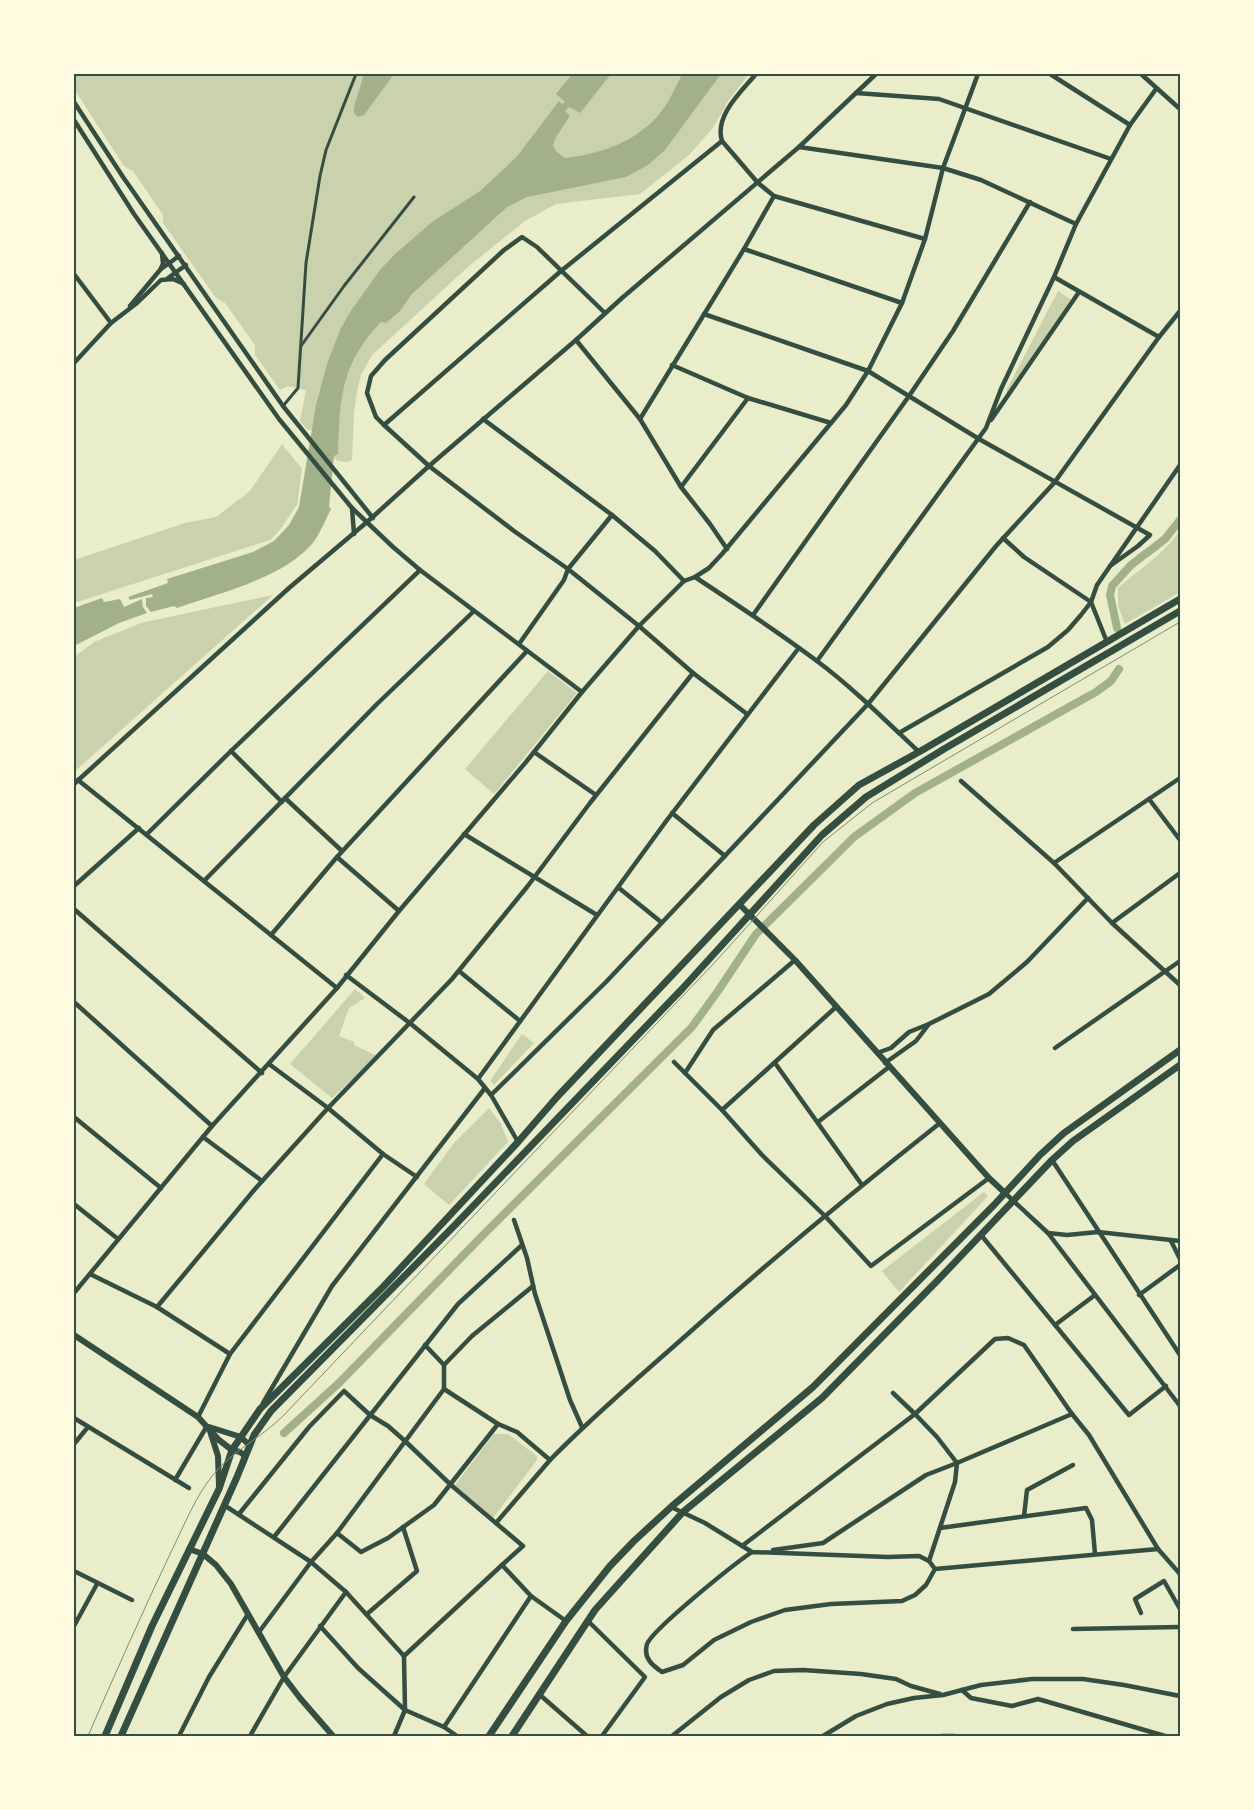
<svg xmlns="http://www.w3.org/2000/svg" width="1254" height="1810" font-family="Raleway,sans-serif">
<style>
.green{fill:#cad2ad}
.water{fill:#a3b18a}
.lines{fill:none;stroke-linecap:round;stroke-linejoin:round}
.canal{stroke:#a3b18a;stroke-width:8}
.pedestrian{stroke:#344e41;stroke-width:3}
.minor{stroke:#344e41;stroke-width:4.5}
.secondary{stroke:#344e41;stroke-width:6}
.primary{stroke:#344e41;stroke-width:7}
.tram{stroke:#7c8e77;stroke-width:1}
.neatline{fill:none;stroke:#344e41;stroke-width:2}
</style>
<rect width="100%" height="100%" fill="#e9edc9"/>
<g class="green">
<path d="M74 74H749L725 105 726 106 712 129 689 155 640 194 556 204 525 221 469 266 372 355 361 375 357 392 354 412 352 460 348 462 337 461 313 430H308L300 421 306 390 288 386 280 390 255 355V345L225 303 216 298 163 223V215L133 171 124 166 74 89Z"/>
<path d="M1058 291 1072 300 1008 392 1006 391Z"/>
<path d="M282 444 302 469 297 505 279 531 270 540 74 603V560L185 523 216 517 250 491Z"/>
<path d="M1180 530V592L1125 624 1118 606V588C1139 569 1165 554 1180 530Z"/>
<path d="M273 595 74 772V657L94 642 141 623Z"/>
<path d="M548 671 577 693 494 794 465 769Z"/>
<path d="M355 989 365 998 349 1008 339 1036 354 1042V1045L377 1056 332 1098 290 1064Z"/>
<path d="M522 1034 534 1043 494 1085 490 1081Z"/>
<path d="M489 1108 501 1124 508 1142 449 1205 424 1184 454 1143Z"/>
<path d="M984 1192 988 1196 899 1292 882 1271Z"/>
<path d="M494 1434H508L537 1456V1460L493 1518 455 1485Z"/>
</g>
<g class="water">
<path d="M364 74H394L364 115 358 117 354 113V107Z"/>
<path d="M572 74H611L580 113 569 107 565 111 570 116 556 137 553 145 556 151 565 158C603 154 644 139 666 105 672 95 677 84 682 74H721L665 150 648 165 626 177 527 197 507 207 412 294 400 311 386 323 381 322C340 365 340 398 338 454L334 456 329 506 331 509C326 519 321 531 315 540 288 577 219 593 177 608L174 606 151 612 146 606V598L153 597 152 594 130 600 128 597 168 583 167 579 253 552 274 541 289 525 299 507 316 405 328 361 341 328 350 312 380 270 395 254 432 222 480 191 504 169 518 155 559 101 562 104 565 102 556 94Z"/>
<path d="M102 598 104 602 120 599 124 607 142 599 143 607 147 613 119 623 74 646V608Z"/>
</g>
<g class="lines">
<g class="canal">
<path d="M1117 628 1110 595 1112 586 1131 565 1165 539 1180 520"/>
<path d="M284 1433 339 1383 485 1233 692 1027 718 991 756 934 854 837 915 793 1096 692 1111 681 1119 669"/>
</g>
<g class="pedestrian">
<path d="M301 346 344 286 414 197"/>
<path d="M283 406 298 388 306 263 320 176 326 150 356 74"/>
</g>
<g class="minor">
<path d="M756 74C741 92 714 116 722 141L758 183 774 196 925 239"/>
<path d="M1050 74 1130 125"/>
<path d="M1141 74 1180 109"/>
<path d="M856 93 939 99 1111 159"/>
<path d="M74 102 123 177 283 406 373 518"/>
<path d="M74 120 134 214 279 419 352 508 354 534"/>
<path d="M799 147 943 168 981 180 1076 224"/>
<path d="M744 249 902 303"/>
<path d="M161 269 179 256"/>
<path d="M74 274 111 323"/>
<path d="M1054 277 1159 337"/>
<path d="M168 278 186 265"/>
<path d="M130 306 160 270 163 264 162 253"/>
<path d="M605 313 537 247 522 237 504 250 385 360 371 376 367 393 376 417 384 425 429 466 514 531 568 569 639 626 693 673 747 714"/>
<path d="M704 314 868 371 979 439 1150 535 1138 546 1110 566"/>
<path d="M576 340 640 419 681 487 710 524 727 549"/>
<path d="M74 363 111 323 137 303 161 280 173 279 184 284"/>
<path d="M672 365 748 398 831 423"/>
<path d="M483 419 612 515 655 551 684 581"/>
<path d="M640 419 744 249 774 196"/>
<path d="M991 420 1079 292"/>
<path d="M384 425 561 271 722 141"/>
<path d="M681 487 748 398"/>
<path d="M352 508 393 547 420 570 582 692"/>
<path d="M1003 538 1024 557 1091 602 1107 642"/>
<path d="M695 577C736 604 777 631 817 661 853 688 886 721 919 752"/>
<path d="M753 615 909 396 953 331 1030 202"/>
<path d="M519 644 564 580 568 569 612 515"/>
<path d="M817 661 986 428 1001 389 1054 277 1076 224 1130 125 1156 89"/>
<path d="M899 733 1048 647 1068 630 1081 615 1091 602 1097 585 1180 465"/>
<path d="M231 751 282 802"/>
<path d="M534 752 596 795"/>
<path d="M78 780 337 988"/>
<path d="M961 781 1054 863 1112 923 1180 985"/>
<path d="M74 784 289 588 367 522 429 466 576 340 622 298 799 147 876 74"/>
<path d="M285 798 342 851"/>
<path d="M1149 799 1180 840"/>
<path d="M672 813 725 856"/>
<path d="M147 834 231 751 420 570"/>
<path d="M464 834 597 915"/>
<path d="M337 857 399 911"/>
<path d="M1054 863 1180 778"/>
<path d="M204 881 377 704 474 611"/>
<path d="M74 886 139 828"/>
<path d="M619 888 661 922"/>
<path d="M74 909 262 1073"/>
<path d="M1112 923 1180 873"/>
<path d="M271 935 337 857 527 651"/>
<path d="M459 971 520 1021"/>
<path d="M346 975 411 1024 478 1079 491 1095 518 1142"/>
<path d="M74 1002 212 1126"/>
<path d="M929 1024 989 994 1027 962 1088 898"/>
<path d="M1055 1048 1180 961"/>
<path d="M877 1053 891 1048 909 1032 929 1024 916 1041 885 1063"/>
<path d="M674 1062 722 1110 762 1155 825 1216 871 1266 989 1178"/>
<path d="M775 1063 862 1185"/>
<path d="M269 1064 328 1108 383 1154 417 1177"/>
<path d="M685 1073 713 1030 795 960"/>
<path d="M478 1079 667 820 798 649"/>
<path d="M491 1095 606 982 868 704 996 546 1054 483 1159 337 1180 311"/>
<path d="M722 1110 836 1007"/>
<path d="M74 1117 161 1188"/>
<path d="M818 1122 889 1067"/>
<path d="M203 1137 262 1181"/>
<path d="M1052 1160 1180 1355"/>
<path d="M1005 1193 1048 1233 1180 1406"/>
<path d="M74 1204 118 1239"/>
<path d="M514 1220 527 1258 535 1294 570 1400 582 1427"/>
<path d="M1048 1233 1067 1235 1098 1232 1180 1241"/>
<path d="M981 1235 1129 1415 1166 1386"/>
<path d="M1171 1241 1180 1259"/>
<path d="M90 1274 157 1307 230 1354"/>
<path d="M74 1293 212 1126 337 988 399 911 526 762 582 692 639 626 684 581 695 577 709 568 722 554 846 405 868 371 902 303 925 239 943 168 978 74"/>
<path d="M1139 1295 1180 1265"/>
<path d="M157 1307 255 1189 328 1108 452 979 527 887 590 803 693 673"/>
<path d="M1055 1325 1095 1295"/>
<path d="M425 1345 444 1365"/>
<path d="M444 1389 498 1424 517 1432 550 1460C589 1420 631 1384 673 1347 760 1269 849 1195 940 1123"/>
<path d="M893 1393 915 1414 995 1339 1008 1338 1024 1345 1072 1414 957 1463 955 1482 929 1561"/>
<path d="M263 1403 332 1286 485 1088"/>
<path d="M198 1417 230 1354 383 1154"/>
<path d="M74 1418 189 1488"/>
<path d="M74 1444 88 1427"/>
<path d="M175 1480 207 1426"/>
<path d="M224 1505 311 1562 346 1592 404 1656"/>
<path d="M671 1507 705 1523 752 1552C734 1564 653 1629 647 1644 643 1658 652 1665 662 1672L683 1665 714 1640 751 1622 785 1610 831 1604 902 1601 915 1595 926 1585 935 1569 929 1561 919 1556 888 1557 752 1552"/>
<path d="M239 1514 309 1427 344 1391 370 1415 388 1426 405 1441 451 1485 523 1546 502 1565"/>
<path d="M1024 1516 1027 1490 1073 1465"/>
<path d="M496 1523 550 1460"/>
<path d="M940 1528 1086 1508 1092 1520 1095 1554"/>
<path d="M337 1533 361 1552 388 1538 434 1505 498 1424"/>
<path d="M274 1537 458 1304 522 1245"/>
<path d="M742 1546 915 1414 937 1437 957 1463 926 1475 823 1543 773 1550"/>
<path d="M1158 1549 1180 1574"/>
<path d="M935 1569 1158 1549 1089 1435 1072 1414"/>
<path d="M74 1571 132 1600"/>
<path d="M1141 1613 1135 1599 1164 1581 1180 1609"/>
<path d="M367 1614 417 1571 403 1527"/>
<path d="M589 1622 645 1677 602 1736"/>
<path d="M74 1626 97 1584"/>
<path d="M320 1626 358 1668 405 1710 444 1727 457 1736"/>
<path d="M1073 1629 1180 1627"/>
<path d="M259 1632 311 1562 337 1533 444 1389V1365L472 1336 533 1286"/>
<path d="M404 1656 502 1565 531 1596 566 1621"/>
<path d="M962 1690 971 1698 1012 1706 1038 1699 1165 1736"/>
<path d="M540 1695 587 1736"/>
<path d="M444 1727 531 1596"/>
<path d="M179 1736 209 1677 248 1614"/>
<path d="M250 1736 284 1677 346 1592"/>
<path d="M394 1736 405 1710 404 1656"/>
<path d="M672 1736 721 1697 749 1680 774 1671 803 1670 861 1674 896 1679 911 1686 940 1694"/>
<path d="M823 1736 856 1716 887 1704 914 1698 943 1695 981 1685 1032 1679H1083L1124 1685 1180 1696"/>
<path d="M942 1736H954"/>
</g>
<g class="secondary">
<path d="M739 904 795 960 989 1178 1005 1193"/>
<path d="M74 1335 198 1417 219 1440 232 1450 240 1452 245 1456"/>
<path d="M209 1427 241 1437 249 1445"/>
<path d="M210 1431 218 1456 219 1487"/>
<path d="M189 1549 203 1554 216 1565 231 1584 284 1677 300 1698 333 1736"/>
</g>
<g class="primary">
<path d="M105 1736 152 1626 219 1489 232 1450 260 1409 383 1287 518 1142 557 1097 814 825 859 785 919 752 1180 599"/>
<path d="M121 1736 237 1477 254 1435 271 1411 454 1226 682 989 822 835 866 797 944 749 1180 611"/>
<path d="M489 1736 566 1621 610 1566 634 1541 671 1507 813 1387 994 1205 1040 1155 1064 1133 1180 1050"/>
<path d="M512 1736 595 1610 683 1512 822 1398 938 1280 1052 1160 1073 1141 1180 1065"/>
</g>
<path class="tram" d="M88 1736C115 1674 142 1613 171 1552 184 1526 195 1497 213 1475 232 1451 261 1438 283 1416L717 960 823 842 872 803 1180 622"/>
</g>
<rect width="1254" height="1810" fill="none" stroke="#fefae0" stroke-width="150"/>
<rect x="75" y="75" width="1104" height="1660" class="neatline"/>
</svg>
